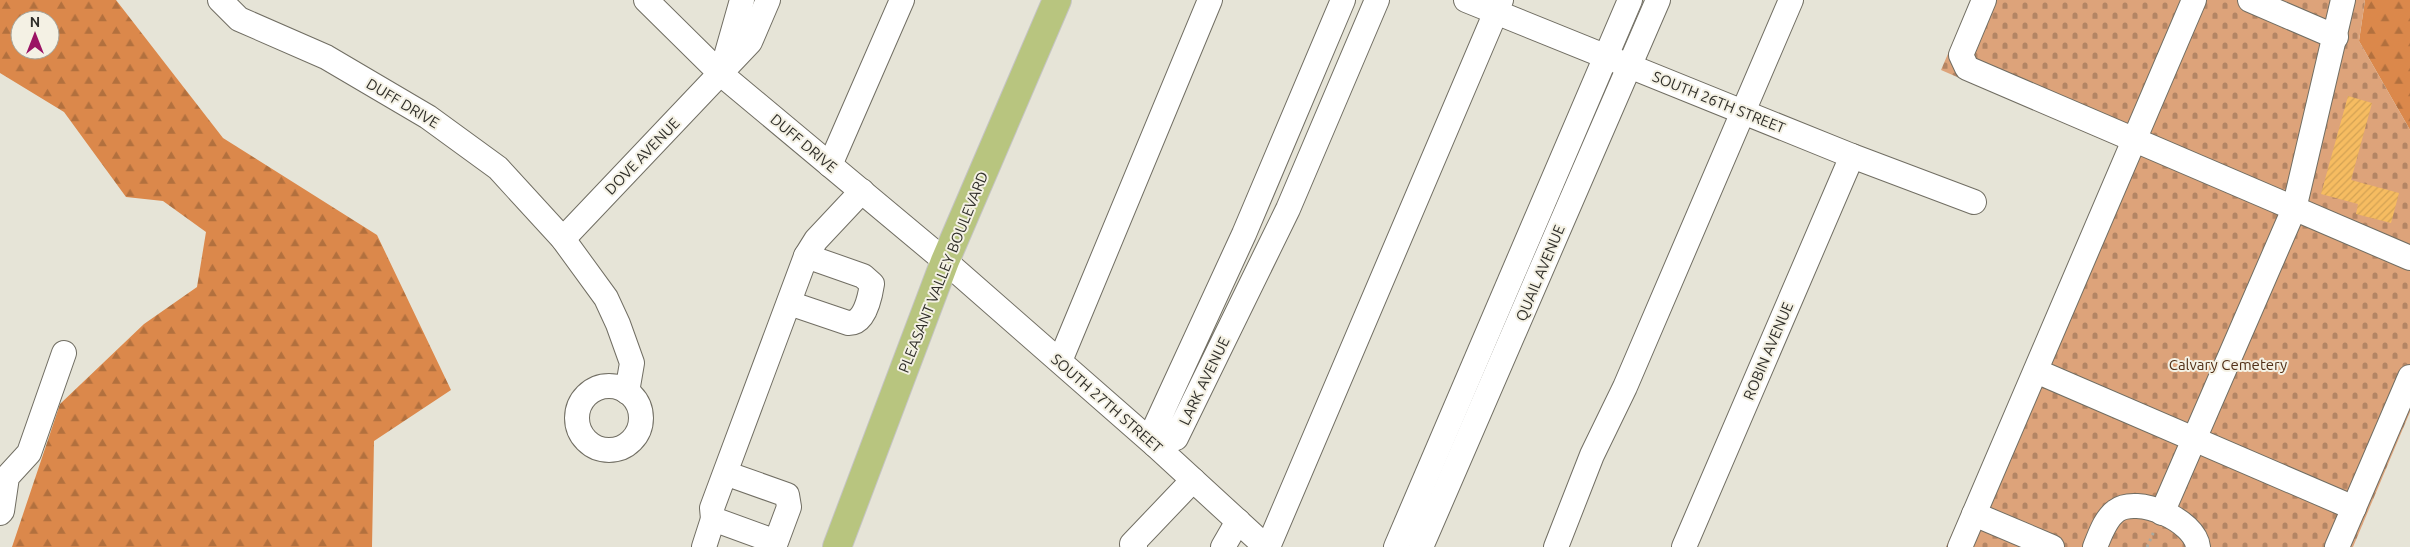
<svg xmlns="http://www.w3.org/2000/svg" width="2410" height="547" font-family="Ubuntu,sans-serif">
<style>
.forest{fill:url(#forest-firs);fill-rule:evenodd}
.cemetery{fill:url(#cemetery-stones)}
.building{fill:url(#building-hatch)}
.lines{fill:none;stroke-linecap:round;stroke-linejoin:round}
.minor-casing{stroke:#716e63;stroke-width:26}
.major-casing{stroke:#c5c4c3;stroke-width:30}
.path{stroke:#aaa99e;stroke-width:3;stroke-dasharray:2.5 4;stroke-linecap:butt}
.minor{stroke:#fff;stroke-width:24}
.major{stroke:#b8c57f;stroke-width:28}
.labels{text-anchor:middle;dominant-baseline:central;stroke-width:4;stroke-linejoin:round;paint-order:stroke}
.street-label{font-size:15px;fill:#2f2e29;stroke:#f4f1e4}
.park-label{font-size:15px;fill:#512f16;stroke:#f4f1e4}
</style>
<defs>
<pattern id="forest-firs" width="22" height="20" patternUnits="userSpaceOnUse" patternTransform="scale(1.25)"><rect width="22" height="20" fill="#db884b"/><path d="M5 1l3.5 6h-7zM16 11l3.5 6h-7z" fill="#b2703e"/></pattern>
<pattern id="cemetery-stones" width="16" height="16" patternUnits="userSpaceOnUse" patternTransform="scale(1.25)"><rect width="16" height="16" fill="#dda37a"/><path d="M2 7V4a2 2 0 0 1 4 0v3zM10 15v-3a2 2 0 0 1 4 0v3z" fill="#b48564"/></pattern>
<pattern id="building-hatch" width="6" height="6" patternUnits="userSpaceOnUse" patternTransform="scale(1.25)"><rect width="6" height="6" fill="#f6bc61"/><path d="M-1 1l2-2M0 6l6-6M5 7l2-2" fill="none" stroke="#d3a254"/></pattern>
</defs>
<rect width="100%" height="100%" fill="#e6e4d7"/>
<g class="forest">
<path d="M0 0H116L223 138 377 235 451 390 374 441 372 547H12L60 404 144 324 197 287 206 232 163 201 126 197 64 112 0 73ZM20 20H50V50H20Z"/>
<path d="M2365 0H2410V130L2359 41Z"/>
</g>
<path class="cemetery" d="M1971 0H2365L2359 41 2410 130V412L2353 547H1946L2124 149 1941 70Z"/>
<path class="building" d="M2348 96 2372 103 2351 180 2399 193 2391 223 2356 214 2358 204 2321 194Z"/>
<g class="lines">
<g class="minor-casing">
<g id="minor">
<path d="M220 0 239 19 326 57 428 117 498 168 563 239 606 298 618 324 632 363 627 392"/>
<path d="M646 0 721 74 945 261 1155 445 1266 547"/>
<path d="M1343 0 1244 234 1156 425 1155 445 1176 438 1288 209 1377 0"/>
<path d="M1466 0 1852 156 1974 202"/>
<path d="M1984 0 1961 55 1967 68 2410 258"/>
<path d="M2250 0 2336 37"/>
<path d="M723 67 742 0"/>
<path d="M830 165 902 0"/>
<path d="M563 239 750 42 768 0"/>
<path d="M789 303 848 323C865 324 870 297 872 284L863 276 806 256"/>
<path d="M1060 361 1210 0"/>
<path d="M2036 371 2354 508"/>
<circle cx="609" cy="418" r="32"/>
<path d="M725 473 787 495 789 507 776 542 713 519 712 508 725 473 806 256 816 240 862 191"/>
<path d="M0 513 2 511 7 477 29 453 64 353"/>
<path d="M2162 513 2294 209 2343 0"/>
<path d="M1974 514 2052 547"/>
<path d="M704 547 713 519"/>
<path d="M1135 547 1132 544 1193 480"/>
<path d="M1223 547 1238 521"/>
<path d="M1268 547 1501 0"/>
<path d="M1396 547 1630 0"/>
<path d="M1421 547 1658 0"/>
<path d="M1556 547 1592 455 1625 387 1791 0"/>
<path d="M1684 547 1852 156"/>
<path d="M1960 547 2194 0"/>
<path d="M2095 547C2100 535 2105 519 2116 511 2137 495 2195 520 2198 547"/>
<path d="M2337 547 2410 377"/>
</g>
</g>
<g class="major-casing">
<path id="major" d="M837 547 945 261 1057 0"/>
</g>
<path class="path" d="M2147 547 2155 529"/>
<use href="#minor" class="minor"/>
<use href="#major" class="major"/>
</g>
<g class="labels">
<g class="street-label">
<text transform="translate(1719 102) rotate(22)">SOUTH 26TH STREET</text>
<text transform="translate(403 103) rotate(31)">DUFF DRIVE</text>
<text transform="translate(804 143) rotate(40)">DUFF DRIVE</text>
<text transform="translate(642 156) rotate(-46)">DOVE AVENUE</text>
<text transform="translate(943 272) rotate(-68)">PLEASANT VALLEY BOULEVARD</text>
<text transform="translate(1540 273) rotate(-67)">QUAIL AVENUE</text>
<text transform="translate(1768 351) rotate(-67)">ROBIN AVENUE</text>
<text transform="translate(1204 381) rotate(-64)">LARK AVENUE</text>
<text transform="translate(1107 403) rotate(41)">SOUTH 27TH STREET</text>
</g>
<g class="park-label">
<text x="2228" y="364">Calvary Cemetery</text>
</g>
</g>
<g transform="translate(35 35)"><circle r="24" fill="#f4f1e4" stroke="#a5a399"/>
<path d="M0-4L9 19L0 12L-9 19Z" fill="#9b1364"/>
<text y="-8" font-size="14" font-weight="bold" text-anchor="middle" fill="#2f2e29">N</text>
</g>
</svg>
